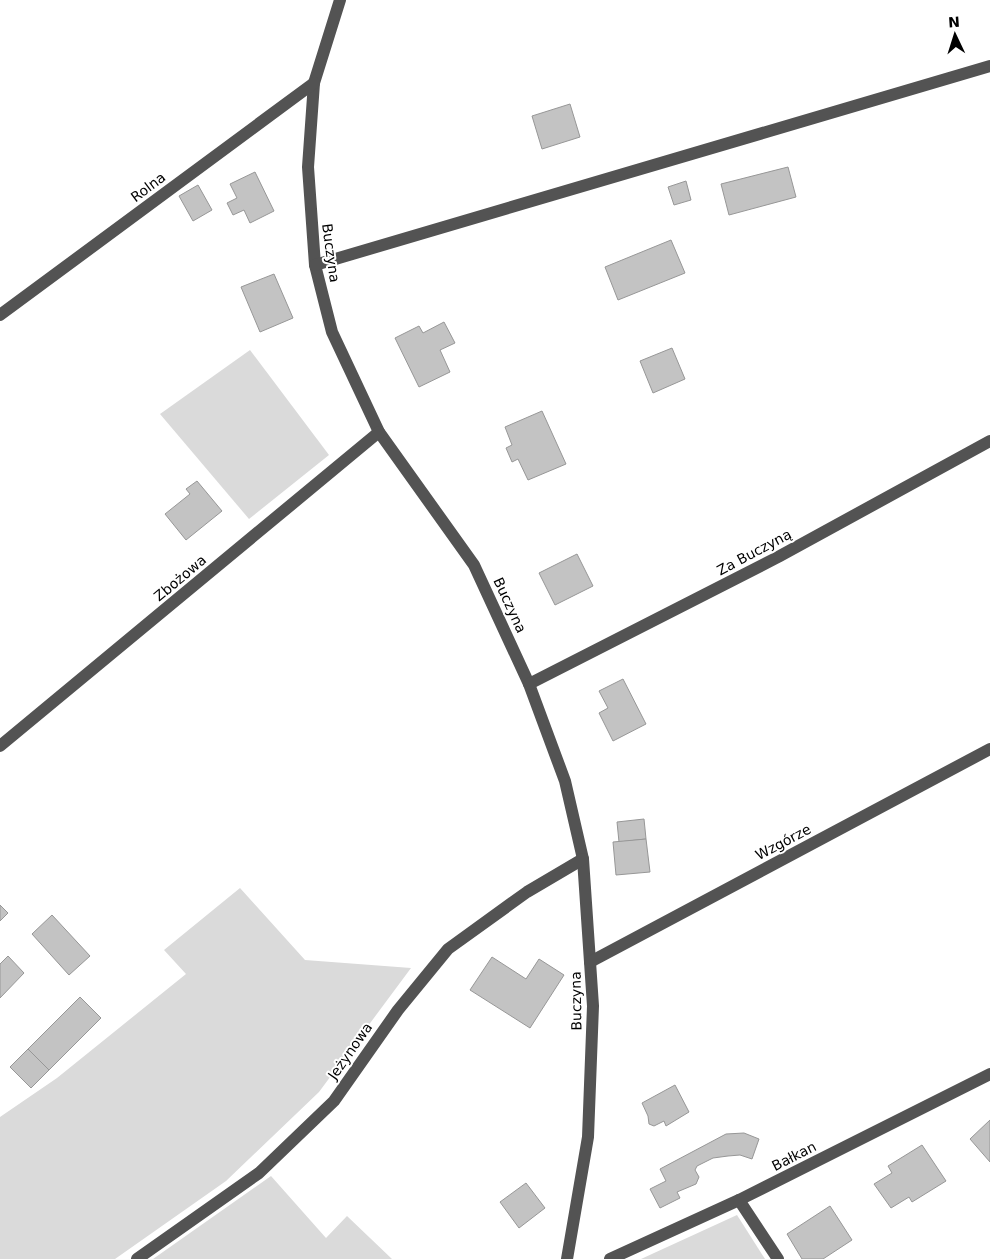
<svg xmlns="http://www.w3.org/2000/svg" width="990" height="1259" font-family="'DejaVu Sans',sans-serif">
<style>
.green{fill:#dadada}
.building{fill:#c3c3c3;stroke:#979797}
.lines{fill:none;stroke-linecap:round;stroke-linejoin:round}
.minor{stroke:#535353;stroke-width:12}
.labels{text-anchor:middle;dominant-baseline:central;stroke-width:4;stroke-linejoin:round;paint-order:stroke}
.street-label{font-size:14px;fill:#000;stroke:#fff}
</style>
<rect width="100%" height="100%" fill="#fff"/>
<g class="green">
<path d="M250 350 329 455 249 519 160 414Z"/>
<path d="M240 888 305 960 411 968 319 1092 226 1181 115 1259H0V1117L57 1078 186 974 164 950Z"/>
<path d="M271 1176 326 1238 347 1216 392 1259H153Z"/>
<path d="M737 1215 765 1259H641Z"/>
</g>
<g class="building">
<path d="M570 104 580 137 542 149 532 116Z"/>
<path d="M788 167 796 197 729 215 721 184Z"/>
<path d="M255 172 274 211 250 223 244 210 233 215 227 203 237 198 230 184Z"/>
<path d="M686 181 691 200 674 205 668 187Z"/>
<path d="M198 185 212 210 193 221 179 196Z"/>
<path d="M671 240 685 273 618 300 605 267Z"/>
<path d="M274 274 293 318 260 332 241 287Z"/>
<path d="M444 322 455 343 440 350 450 372 419 387 395 338 419 326 423 333Z"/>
<path d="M672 348 685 379 653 393 640 361Z"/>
<path d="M542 411 566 464 528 480 518 459 512 462 506 448 512 445 505 427Z"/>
<path d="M197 481 222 511 186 540 165 514 190 494 186 489Z"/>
<path d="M577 554 593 586 555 605 539 573Z"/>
<path d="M623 679 646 724 613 741 599 713 608 708 599 691Z"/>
<path d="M644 819 646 839 619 842 617 822Z"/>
<path d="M646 839 650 872 616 875 613 842Z"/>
<path d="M0 905 8 913 0 921Z"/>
<path d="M52 915 90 956 69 975 32 934Z"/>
<path d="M8 956 24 973 0 998V964Z"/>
<path d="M492 957 526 979 539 959 564 975 530 1028 470 990Z"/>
<path d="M80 997 101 1018 49 1070 28 1049Z"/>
<path d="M28 1049 49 1070 31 1088 10 1067Z"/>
<path d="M675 1085 689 1112 666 1126 664 1121 654 1126 649 1124 648 1116 642 1103Z"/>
<path d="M990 1120V1162L970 1139Z"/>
<path d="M744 1133 759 1139 752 1159 740 1155 728 1156 713 1158 697 1166 695 1170 699 1177 696 1184 677 1192 680 1198 660 1208 650 1189 666 1181 660 1169 726 1134Z"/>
<path d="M922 1145 946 1181 912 1202 909 1197 891 1208 874 1184 892 1173 888 1166Z"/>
<path d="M526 1183 545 1208 519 1228 500 1202Z"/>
<path d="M830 1206 852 1240 823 1259H802L787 1234Z"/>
</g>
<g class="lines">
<g class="minor">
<path d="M340 0 314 83 308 167 315 265 332 332 379 432 474 565 529 684 565 781 583 859 593 1006 588 1137 567 1259"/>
<path d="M315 265 990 66"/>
<path d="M0 315 314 83"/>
<path d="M529 684 778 557 990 441"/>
<path d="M0 746 379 432"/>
<path d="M590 962 990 749"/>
<path d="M739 1200 778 1259"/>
<path d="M137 1259 259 1173 334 1101 398 1010 448 949 527 892 583 859"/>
<path d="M610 1259 739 1200 990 1074"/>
</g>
</g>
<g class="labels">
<g class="street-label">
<text transform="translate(148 187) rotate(-37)">Rolna</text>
<text transform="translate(331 253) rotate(82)">Buczyna</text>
<text transform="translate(754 552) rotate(-28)">Za Buczyną</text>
<text transform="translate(180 578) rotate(-40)">Zbożowa</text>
<text transform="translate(510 605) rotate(65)">Buczyna</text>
<text transform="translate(783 842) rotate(-28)">Wzgórze</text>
<text transform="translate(576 1001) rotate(-91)">Buczyna</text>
<text transform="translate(350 1051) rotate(-55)">Jeżynowa</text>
<text transform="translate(794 1156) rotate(-27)">Bałkan</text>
</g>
</g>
<g transform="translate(955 35) rotate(356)" stroke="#ffffff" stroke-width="4" paint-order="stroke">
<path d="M0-4L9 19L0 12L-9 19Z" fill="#000000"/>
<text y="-8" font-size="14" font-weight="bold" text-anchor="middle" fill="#000000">N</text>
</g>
</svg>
